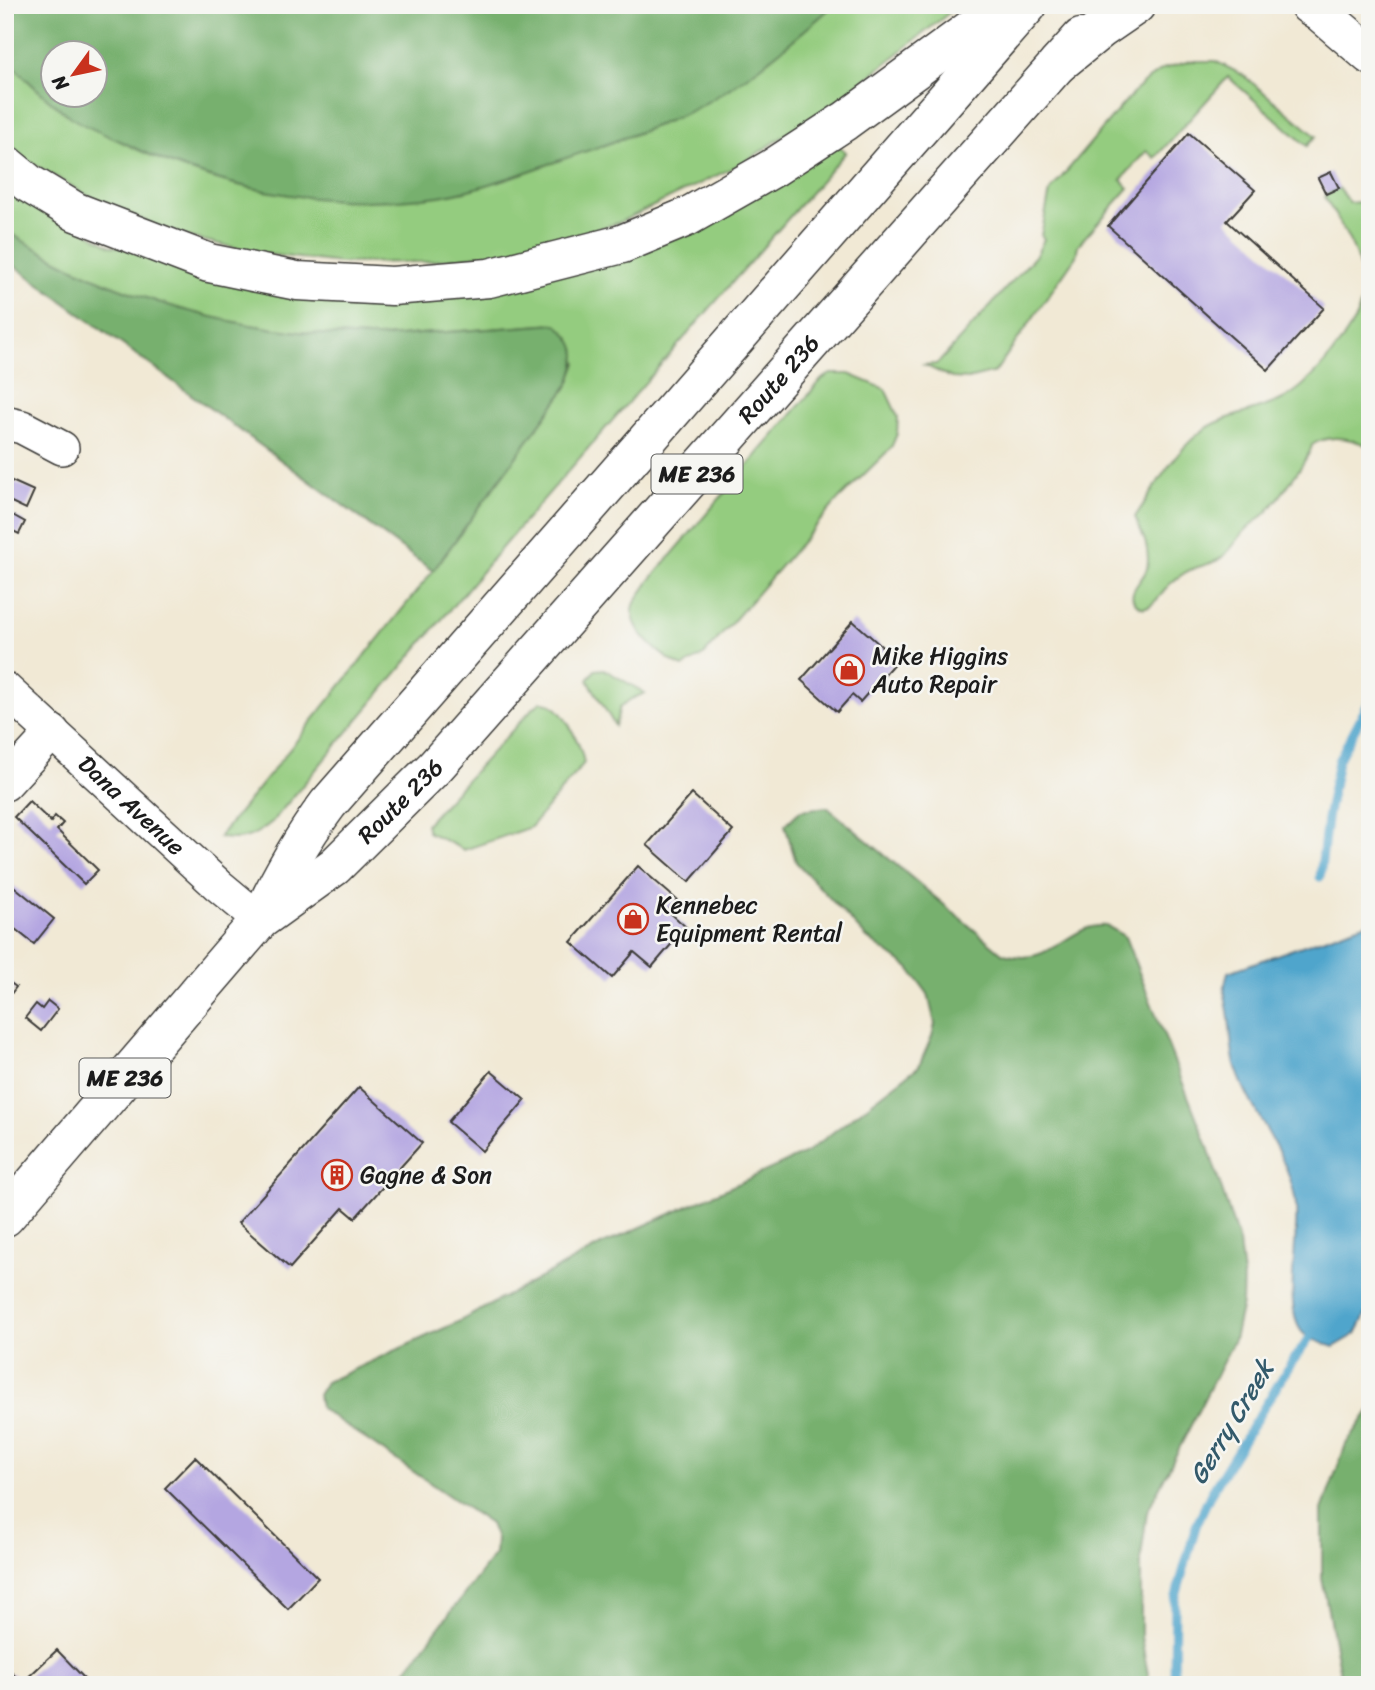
<svg xmlns="http://www.w3.org/2000/svg" width="1375" height="1690" font-family="Sriracha,sans-serif">
<style>
.green{fill:#94cc7f;stroke:#58744e;stroke-width:2;fill-rule:evenodd}
.forest{fill:#77b06e;stroke:#4a6645;stroke-width:2;fill-rule:evenodd}
.water{fill:#50a5cc;stroke:#366074;stroke-width:2}
.lines{fill:none;stroke-linecap:round;stroke-linejoin:round}
.stream{stroke:#50a5cc;stroke-width:9}
.building{fill:#b4a6e1}
.street-casing{stroke:#3c3b38;stroke-width:36}
.primary-casing{stroke:#3c3b38;stroke-width:41}
.highway-casing{stroke:#3c3b38;stroke-width:41}
.street{stroke:#fff;stroke-width:33}
.primary{stroke:#fff;stroke-width:38}
.highway{stroke:#fff;stroke-width:38}
.labels{text-anchor:middle;dominant-baseline:central;stroke-width:5;stroke-linejoin:round;paint-order:stroke}
.shield{fill:#f6f6f2;stroke:#5d5d5c;stroke-width:2}
.shield-label{font-size:23px;font-weight:bold;fill:#1c1c1c}
.street-label{font-size:24px;fill:#1c1c1c;stroke:#f6f6f2}
.poi-label{font-size:24px;fill:#1c1c1c;stroke:#f6f6f2;text-anchor:start}
.water-label{font-size:26px;font-style:italic;fill:#335a6b;stroke:#f6f6f2}
</style>
<rect width="100%" height="100%" fill="#f6f6f2"/>
<filter id="ink" filterUnits="userSpaceOnUse"><feTurbulence type="fractalNoise" baseFrequency=".0143" numOctaves="2"/><feDisplacementMap in="SourceGraphic" scale="14" xChannelSelector="R" yChannelSelector="G"/><feConvolveMatrix kernelMatrix="1 2 1 2 8 2 1 2 1" color-interpolation-filters="sRGB"/></filter>
<filter id="wash" filterUnits="userSpaceOnUse"><feTurbulence type="fractalNoise" baseFrequency=".00686" numOctaves="4" result="noise"/><feDisplacementMap in="SourceGraphic" scale="28" xChannelSelector="R" yChannelSelector="G"/><feGaussianBlur stdDeviation="1.57" result="paint"/><feColorMatrix in="noise" values="0 0 0 0 0 0 0 0 0 0 0 0 0 0 0 0 0 1.4 0 .05"/><feComposite in="paint" operator="in"/></filter>
<g filter="url(#wash)">
<rect width="100%" height="100%" fill="#f1e9d5"/>
<g class="green">
<path d="M5 5H959L842 98 743 163 618 223 522 250 425 262 340 263 257 253 172 233 87 195 18 155 5 142ZM52 52H94V94H52Z"/>
<path d="M1190 61H1215L1243 75 1316 136 1307 146 1228 77 1155 158 1146 151 1121 180 1129 188 1078 245 1076 256 995 372 968 379 952 378 924 365 936 364 941 360 1037 254 1044 239 1041 235 1050 191 1124 103 1143 83 1163 69Z"/>
<path d="M837 144 846 152 504 545 272 822C255 836 241 843 219 837L433 571 569 384 577 363 556 324C515 327 474 330 433 333 412 334 390 338 369 337 237 333 118 301 5 230V184L111 246 490 293Z"/>
<path d="M1339 188 1349 203 1359 202 1370 211V447C1351 438 1330 433 1312 445 1311 456 1273 507 1264 515 1257 521 1249 526 1243 533 1235 542 1230 553 1218 560 1206 566 1194 566 1183 574 1179 577 1174 580 1170 584 1163 591 1147 620 1134 601 1127 591 1145 578 1147 568 1151 550 1142 533 1135 517 1154 489 1171 457 1197 435 1220 415 1254 413 1281 400 1301 390 1318 372 1332 354 1343 339 1357 321 1361 303 1369 265 1343 229 1325 198L1326 194Z"/>
<path d="M831 374H849L885 389 898 417 897 434 891 448 838 500 705 654 683 667C664 659 626 629 634 605 637 597 645 589 649 581L822 379Z"/>
<path d="M604 669 645 693 631 699 620 707 615 726 588 680 595 670Z"/>
<path d="M541 702C562 700 581 746 584 763L531 827 464 850 428 832 426 824 435 814 532 709Z"/>
</g>
<g class="forest">
<path d="M5 5H834C789 44 738 89 684 114 643 133 598 147 555 162 512 177 468 194 423 198 318 209 213 188 120 141 104 134 86 127 72 118 48 101 26 79 5 58ZM52 52H94V94H52Z"/>
<path d="M5 230C118 301 237 333 369 337 390 338 412 334 433 333 474 330 515 327 556 324 580 344 580 356 569 384L433 571 5 259Z"/>
<path d="M827 807 1002 953C1050 971 1070 921 1106 926 1112 928 1119 933 1125 937L1207 1144 1239 1242 1243 1275 1242 1304 1234 1340 1147 1512 1141 1557V1637L1150 1685H395L495 1554 496 1539 490 1524 320 1408 318 1395 326 1382 460 1321 601 1245 806 1153 919 1066 932 1036 935 1024 928 994 909 968 867 938 796 862 785 825 801 810Z"/>
<path d="M1370 1410V1685H1342L1322 1578V1510L1346 1444Z"/>
</g>
<path class="water" d="M1370 922V1306L1356 1334 1334 1347C1324 1344 1312 1340 1304 1334 1280 1312 1302 1231 1295 1198 1286 1148 1247 1109 1234 1061 1231 1047 1231 1033 1229 1019 1227 997 1221 994 1228 972Z"/>
<g class="lines">
<g class="stream">
<path d="M1320 877 1327 819 1338 761 1370 700"/>
<path d="M1174 1685 1175 1600 1196 1526 1211 1493 1290 1365 1317 1328"/>
</g>
</g>
<g id="blocks">
<g class="building">
<path d="M1189 133 1255 190 1227 221 1324 308 1268 370 1108 226Z"/>
<path d="M1331 172 1339 188 1326 194 1318 178Z"/>
<path d="M5 478 34 491 26 509 5 499Z"/>
<path d="M9 513 25 522 19 534 5 527Z"/>
<path d="M853 621 897 660 860 702 852 695 837 712 801 680Z"/>
<path d="M692 794 733 831 689 882 647 845Z"/>
<path d="M29 801 51 822 55 816 63 823 57 830 98 870 84 884 14 817Z"/>
<path d="M638 866 677 900 668 911 686 927 652 967 634 952 612 978 571 942Z"/>
<path d="M5 879 54 919 34 944 5 921Z"/>
<path d="M5 979 16 987 5 1002Z"/>
<path d="M48 1001 58 1009 41 1031 25 1018 36 1004 42 1009Z"/>
<path d="M491 1071 525 1100 482 1151 448 1122Z"/>
<path d="M359 1087 422 1143 355 1218 343 1208 290 1268 238 1223Z"/>
<path d="M195 1457 318 1578 288 1609 165 1488Z"/>
<path d="M57 1650 84 1678 77 1685H5V1680L12 1673 22 1683Z"/>
</g>
</g>
</g>
<g filter="url(#ink)">
<use href="#blocks" fill-opacity="0" stroke="#3c3b38" stroke-width="2"/>
<g class="lines">
<g class="street-casing">
<g id="street">
<path d="M5 423 22 427 62 448"/>
<path id="s1" d="M5 689 218 885 260 920"/>
<path d="M5 784 53 732"/>
</g>
</g>
<g class="primary-casing">
<g id="primary">
<path d="M261 918C280 877 301 840 328 804L1028 5"/>
<path id="s2" d="M5 1217 260 920 335 866 435 767 1081 38"/>
</g>
</g>
<g class="highway-casing">
<g id="highway">
<path d="M1309 5 1320 12 1370 55"/>
<path d="M1058 64 1101 29 1136 5"/>
<path d="M5 164 28 183 76 212 209 263 297 281 392 286 489 278 622 244 687 217 773 168 845 121 1004 5"/>
</g>
</g>
<use href="#street" class="street"/>
<use href="#primary" class="primary"/>
<use href="#highway" class="highway"/>
</g>
</g>
<defs>
<g id="shop-ring" transform="scale(1.575)"><circle r="9.5" fill="#f6f6f2" stroke="#c8321e" stroke-width="1.5"/><path d="M-5-2.5h2.3a2.7 3.5 0 0 1 5.4 0H5L5.5 6h-11ZM-1.5-2.5h3a1.5 2.3 0 0 0-3 0Z" fill="#c8321e"/></g>
<g id="building-ring" transform="scale(1.575)"><circle r="9.5" fill="#f6f6f2" stroke="#c8321e" stroke-width="1.5"/><path d="M-4-6H4V6H1V3H-1V6H-4ZM-2.5-4.3h1.7v1.8h-1.7ZM.8-4.3h1.7v1.8H.8ZM-2.5-1h1.7V.8h-1.7ZM.8-1h1.7V.8H.8Z" fill="#c8321e"/></g>
</defs>
<g fill-rule="evenodd">
<use href="#shop-ring" x="849" y="670"/>
<use href="#shop-ring" x="633" y="919"/>
<use href="#building-ring" x="337" y="1175"/>
</g>
<g class="labels">
<g class="shield">
<rect x="651.5" y="454.5" width="91" height="39" rx="5"/>
<rect x="79.5" y="1058.5" width="91" height="39" rx="5"/>
</g>
<g class="shield-label">
<text x="697" y="474">ME 236</text>
<text x="125" y="1078">ME 236</text>
</g>
<g class="street-label">
<text stroke="none"><textPath href="#s2" startOffset="1143">Route 236</textPath></text>
<text stroke="none"><textPath href="#s2" startOffset="576">Route 236</textPath></text>
<text stroke="none"><textPath href="#s1" startOffset="172">Dana Avenue</textPath></text>
</g>
<g class="poi-label">
<text x="872" y="656">Mike Higgins<tspan x="872" dy="28">Auto Repair</tspan></text>
<text x="656" y="905">Kennebec<tspan x="656" dy="28">Equipment Rental</tspan></text>
<text x="360" y="1175">Gagne &amp; Son</text>
</g>
<g class="water-label">
<text transform="translate(1231 1422) rotate(-59)">Gerry Creek</text>
</g>
</g>
<rect width="1375" height="1690" fill="none" stroke="#f6f6f2" stroke-width="28"/>
<g transform="translate(74 74) rotate(237)"><circle r="33" fill="#f6f6f2" stroke="#9f9f9c" stroke-width="2"/>
<path d="M0-5L12 26L0 18L-12 26Z" fill="#c8321e"/>
<text y="-10" font-size="19" font-weight="bold" text-anchor="middle" fill="#1c1c1c">N</text>
</g>
</svg>
